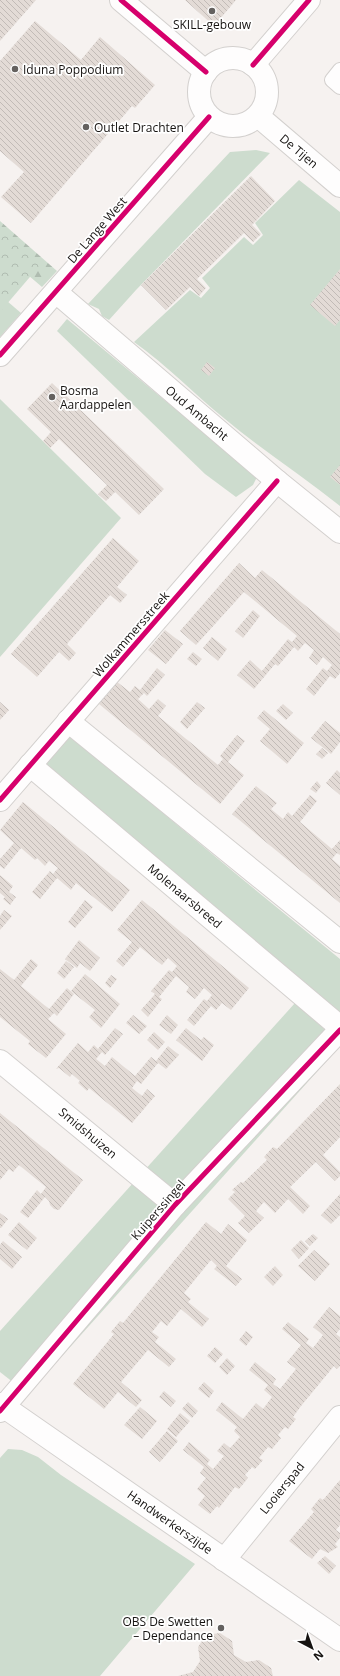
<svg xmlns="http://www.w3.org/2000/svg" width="340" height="1676" font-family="'Open Sans',sans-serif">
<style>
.grass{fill:#cddcce}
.forest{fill:url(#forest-firs)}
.park{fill:url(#park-crowns)}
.building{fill:url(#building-back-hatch)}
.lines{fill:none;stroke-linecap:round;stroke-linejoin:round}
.lane-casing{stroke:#d3d0ce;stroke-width:16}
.street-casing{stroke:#d3d0ce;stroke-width:24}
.secondary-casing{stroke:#d3d0ce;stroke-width:24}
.lane{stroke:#fefdfd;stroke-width:14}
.street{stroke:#fefdfd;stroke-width:22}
.secondary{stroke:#fefdfd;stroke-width:22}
.cycleway-casing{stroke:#fff;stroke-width:8}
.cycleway{stroke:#d6006c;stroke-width:5}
.poi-dot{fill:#64615f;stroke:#fff;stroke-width:1.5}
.labels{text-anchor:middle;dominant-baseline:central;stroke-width:3.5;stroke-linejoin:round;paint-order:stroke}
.poi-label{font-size:12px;fill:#161311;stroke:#fff;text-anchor:start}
.street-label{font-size:12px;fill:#161311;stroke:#fff}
</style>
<defs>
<pattern id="forest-firs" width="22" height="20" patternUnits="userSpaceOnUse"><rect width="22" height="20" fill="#cddcce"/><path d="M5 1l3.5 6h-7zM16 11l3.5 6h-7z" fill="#afbcb0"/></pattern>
<pattern id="park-crowns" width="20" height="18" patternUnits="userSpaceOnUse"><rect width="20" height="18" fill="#cddcce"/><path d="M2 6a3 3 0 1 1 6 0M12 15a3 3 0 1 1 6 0" fill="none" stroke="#afbcb0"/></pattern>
<pattern id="building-back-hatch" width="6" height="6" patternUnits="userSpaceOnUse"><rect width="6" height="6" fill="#e3dbd6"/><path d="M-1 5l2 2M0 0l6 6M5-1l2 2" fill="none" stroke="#c2bbb7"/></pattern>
</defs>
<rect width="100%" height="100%" fill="#f6f2f0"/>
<g class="grass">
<path d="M256 150 270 153 136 290 109 320 102 316 99 309 88 304 230 152Z"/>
<path d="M299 180 340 212V506C303 476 262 450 225 419 194 394 167 365 134 342L190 290 201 298 210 288 202 278 244 237 253 245 263 235 255 223Z"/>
<path d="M0 295 21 313 0 337Z"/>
<path d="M67 319 257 477 253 485 236 497 205 474 57 331Z"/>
<path d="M0 399 121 518 0 657Z"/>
<path d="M68 734 241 878 340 959V1012L334 1009 43 765Z"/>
<path d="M295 1003 340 1043V1046L28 1394 0 1372V1331Z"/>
<path d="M8 1449 22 1450 38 1457 61 1475 195 1564 100 1676H0V1458Z"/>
</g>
<path class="forest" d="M0 221 57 271 42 287 0 251Z"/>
<path class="park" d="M0 229 41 264 0 312Z"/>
<g class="building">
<path d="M0 0H36L0 41Z"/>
<path d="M185 0H236L214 26Z"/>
<path d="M35 21 81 60 100 37 155 85 135 108 132 106 31 223 1 197 24 172 0 151V61Z"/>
<path d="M251 176 275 201 252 225 261 234 253 242 244 233 197 279 206 288 199 296 190 287 166 310 141 285Z"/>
<path d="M340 269V320L335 326 310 305Z"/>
<path d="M207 362 215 368 209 376 201 370Z"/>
<path d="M52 383 164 489 139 515 115 492 106 501 98 494 107 485 59 439 50 448 43 441 51 432 27 409Z"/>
<path d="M340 465V485L330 477Z"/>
<path d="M113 538 139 561 117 587 127 595 120 603 110 595 67 644 76 653 69 661 59 652 37 677 11 654Z"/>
<path d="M239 563 255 578 262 570 340 634V673L335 679 330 676 314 696 306 689 323 668 327 671 332 665 323 657 317 665 309 658 314 650 305 643 298 651 294 647 278 666 275 664 254 689 237 675 250 660 262 671 288 639 292 642 297 636 244 592 196 645 180 631Z"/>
<path d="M253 610 260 616 243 638 235 631Z"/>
<path d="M165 630 183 644 166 664 148 650Z"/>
<path d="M212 637 227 649 218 661 203 648Z"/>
<path d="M193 652 202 659 196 666 187 659Z"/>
<path d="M157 668 165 675 147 696 144 693 138 699 149 709 158 699 166 706 158 716 218 765 223 759 220 756 237 735 245 741 228 762 244 775 220 804 99 704 117 682 130 692 135 686 140 690Z"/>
<path d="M0 702 9 710 0 720Z"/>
<path d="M197 702 205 708 187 729 180 722Z"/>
<path d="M283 704 293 713 286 720 276 711Z"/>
<path d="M264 710 304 743 287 764 260 741 270 729 257 718Z"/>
<path d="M325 721 340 733V742L331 754 311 738Z"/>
<path d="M322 748 328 753 322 759 316 754Z"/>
<path d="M337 770 340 773V795L326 783Z"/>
<path d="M317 781 321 786 316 793 310 789Z"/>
<path d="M256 786 277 803 271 809 283 819 288 812 292 816 310 795 317 801 300 822 332 849 340 840V855L337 853 332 859 340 866V903L232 814Z"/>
<path d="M23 802 130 890 112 912 76 883 71 890 57 878 40 899 32 892 50 871 53 874 58 868 49 861 45 866 37 858 35 860 21 848 4 869 0 866V859L14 843 0 830Z"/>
<path d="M0 875 13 886 9 892 16 897 10 905 3 899 5 897 0 893Z"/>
<path d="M85 900 93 907 75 928 68 922Z"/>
<path d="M142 900 249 988 231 1010 222 1003 216 1010 211 1006 194 1026 187 1020 204 999 207 1001 212 995 204 988 195 999 186 992 189 987 176 976 159 997 162 999 148 1017 141 1010 155 994 151 991 169 970 172 972 177 966 168 958 162 965 140 947 123 967 116 961 132 942 117 930Z"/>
<path d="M4 910 12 916 0 930V916Z"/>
<path d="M79 940 100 958 90 971 80 963 77 968 65 959Z"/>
<path d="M31 959 38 965 21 986 49 1009 67 988 74 994 57 1016 54 1013 48 1019 66 1034 46 1058 28 1044 30 1041 0 1017V969L14 980Z"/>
<path d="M66 961 74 967 64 979 57 973Z"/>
<path d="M85 974 120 1004 101 1028 89 1017 95 1010 71 991Z"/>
<path d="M111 975 117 979 110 988 105 983Z"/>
<path d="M133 1015 147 1026 139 1034 126 1023Z"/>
<path d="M167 1015 178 1025 171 1034 159 1025Z"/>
<path d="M115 1028 123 1034 105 1055 102 1052 96 1059 105 1066 112 1057 135 1076 151 1057 156 1061 168 1046 179 1055 166 1069 158 1063 141 1084 137 1081 132 1088 142 1096 147 1089 155 1096 132 1123 89 1088 87 1091 78 1083 80 1081 72 1074 70 1077 59 1068 56 1069 78 1043 88 1052 94 1045 98 1049Z"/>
<path d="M186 1028 201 1040 204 1037 214 1045 202 1061 176 1040Z"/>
<path d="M154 1032 165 1042 158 1050 147 1040Z"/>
<path d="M340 1084V1137L323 1155 340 1172V1176L335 1181 316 1162 290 1187 310 1206 303 1214 288 1199 275 1213 264 1202 256 1211 264 1218 249 1233 238 1223 245 1216 228 1199 235 1192 232 1190 241 1182 243 1183 244 1182 267 1160 264 1157 273 1147 277 1149Z"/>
<path d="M0 1113 83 1180 59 1210 54 1209 50 1205 49 1201 45 1197 28 1218 20 1212 37 1190 41 1194 46 1187 19 1165 13 1172 9 1169 0 1180V1164L1 1163 0 1162Z"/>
<path d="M340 1194V1215L331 1224 321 1215Z"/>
<path d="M0 1213 8 1219 1 1228H0Z"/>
<path d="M19 1222 37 1238 27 1250 8 1235Z"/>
<path d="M206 1222 221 1234 228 1224 247 1240 226 1266 242 1279 236 1286 214 1269 217 1266 211 1260 184 1293 191 1299 188 1302 209 1319 202 1327 181 1309 167 1326 161 1321 152 1332 159 1337 155 1342 176 1359 169 1367 148 1350 121 1382 142 1400 136 1407 118 1392 104 1409 73 1384 114 1334 111 1332 120 1321 123 1323Z"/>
<path d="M313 1234 318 1238 310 1246 305 1241Z"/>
<path d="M301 1240 309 1248 299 1259 291 1250Z"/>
<path d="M3 1241 22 1257 12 1269 0 1259V1245Z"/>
<path d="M314 1250 330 1264 315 1281 298 1266Z"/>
<path d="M275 1266 283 1275 273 1286 264 1277Z"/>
<path d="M329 1307 340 1316V1329L336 1334 340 1337V1366L337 1369 334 1366 301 1406 293 1417 296 1419 288 1429 285 1427 278 1435 281 1438 272 1449 268 1447 259 1458 263 1460 255 1469 252 1467 245 1475 248 1478 239 1489 235 1487 219 1508 217 1506 210 1514 198 1505 205 1496 197 1489 206 1478 200 1473 204 1467 183 1450 189 1442 210 1460 207 1464 213 1469 224 1456 217 1451 224 1443 230 1448 240 1437 234 1431 237 1427 216 1410 222 1402 243 1419 256 1403 263 1409 272 1397 264 1390 268 1385 249 1370 255 1362 276 1379 273 1384 280 1389 296 1369 287 1362 301 1345 282 1329 288 1322 309 1339 306 1343 313 1348 323 1335 313 1327Z"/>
<path d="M246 1331 253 1337 246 1346 239 1340Z"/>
<path d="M215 1347 223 1354 215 1363 207 1356Z"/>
<path d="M227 1358 235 1366 227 1375 219 1367Z"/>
<path d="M204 1382 214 1391 209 1398 198 1389Z"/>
<path d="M164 1391 176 1401 171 1407 159 1397Z"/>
<path d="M188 1402 198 1411 192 1418 182 1409Z"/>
<path d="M140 1407 157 1421 142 1439 124 1425Z"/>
<path d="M180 1413 190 1421 176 1437 167 1429Z"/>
<path d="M167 1431 178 1441 160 1462 149 1452Z"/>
<path d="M340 1480V1525L336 1530 340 1533V1538L335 1544 338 1547 328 1553 320 1549 312 1559 289 1541 314 1512 311 1509 320 1498 323 1500Z"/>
<path d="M325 1556 336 1566 329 1574 317 1563Z"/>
<path d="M220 1633 232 1641 234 1655 246 1662 259 1660 271 1668 273 1676H178L193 1672 200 1661 198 1647 206 1635Z"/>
</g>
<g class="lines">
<g class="lane-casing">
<path id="lane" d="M340 70 332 80 340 87"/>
</g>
<g class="street-casing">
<g id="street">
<path d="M121 0 206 72"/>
<path d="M258 116 340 186"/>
<path d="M56 292 277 481 340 532"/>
<path d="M68 721 340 942"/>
<path d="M30 765 340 1027"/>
<path d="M0 800 277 481"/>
<path d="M0 1061 175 1205"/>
<path d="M0 1404 340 1640"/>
<path d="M0 1411 175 1205 340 1030"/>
<path d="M224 1560 340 1417"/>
</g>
</g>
<g class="secondary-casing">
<g id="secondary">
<circle cx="233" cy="92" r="34"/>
<path d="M253 65 309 0"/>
<path d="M0 355 209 117"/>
</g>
</g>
<use href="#lane" class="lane"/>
<use href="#street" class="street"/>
<use href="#secondary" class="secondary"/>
<g class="cycleway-casing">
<g id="cycleway">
<path d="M121 0 206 72"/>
<path d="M253 65 309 0"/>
<path d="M0 355 209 117"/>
<path d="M0 800 277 481"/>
<path d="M0 1411 175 1205 340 1030"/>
</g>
</g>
<use href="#cycleway" class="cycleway"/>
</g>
<g class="poi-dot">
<circle cx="212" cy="11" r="4"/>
<circle cx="15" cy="69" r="4"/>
<circle cx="86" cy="127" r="4"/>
<circle cx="52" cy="397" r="4"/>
<circle cx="221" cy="1628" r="4"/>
</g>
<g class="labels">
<g class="poi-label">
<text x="212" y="24" text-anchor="middle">SKILL-gebouw</text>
<text x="23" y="69">Iduna Poppodium</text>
<text x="94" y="127">Outlet Drachten</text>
<text x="60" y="390">Bosma<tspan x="60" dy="14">Aardappelen</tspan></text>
<text x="213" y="1621" text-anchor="end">OBS De Swetten<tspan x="213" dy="14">– Dependance</tspan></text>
</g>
<g class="street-label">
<text transform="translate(299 151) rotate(40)">De Tijen</text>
<text transform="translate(97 230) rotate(-49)">De Lange West</text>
<text transform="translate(197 413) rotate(40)">Oud Ambacht</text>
<text transform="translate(131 634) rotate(-49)">Wolkammersstreek</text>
<text transform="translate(185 896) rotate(40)">Molenaarsbreed</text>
<text transform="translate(88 1133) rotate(40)">Smidshuizen</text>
<text transform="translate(158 1210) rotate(-49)">Kuiperssingel</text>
<text transform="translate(282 1488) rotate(-51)">Looierspad</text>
<text transform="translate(170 1522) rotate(35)">Handwerkerszijde</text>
</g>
</g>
<g transform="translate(312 1648) rotate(139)" stroke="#ffffff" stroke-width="3" paint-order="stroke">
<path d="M0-3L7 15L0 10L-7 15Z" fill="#161311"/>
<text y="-6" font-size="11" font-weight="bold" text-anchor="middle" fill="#161311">N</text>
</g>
</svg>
